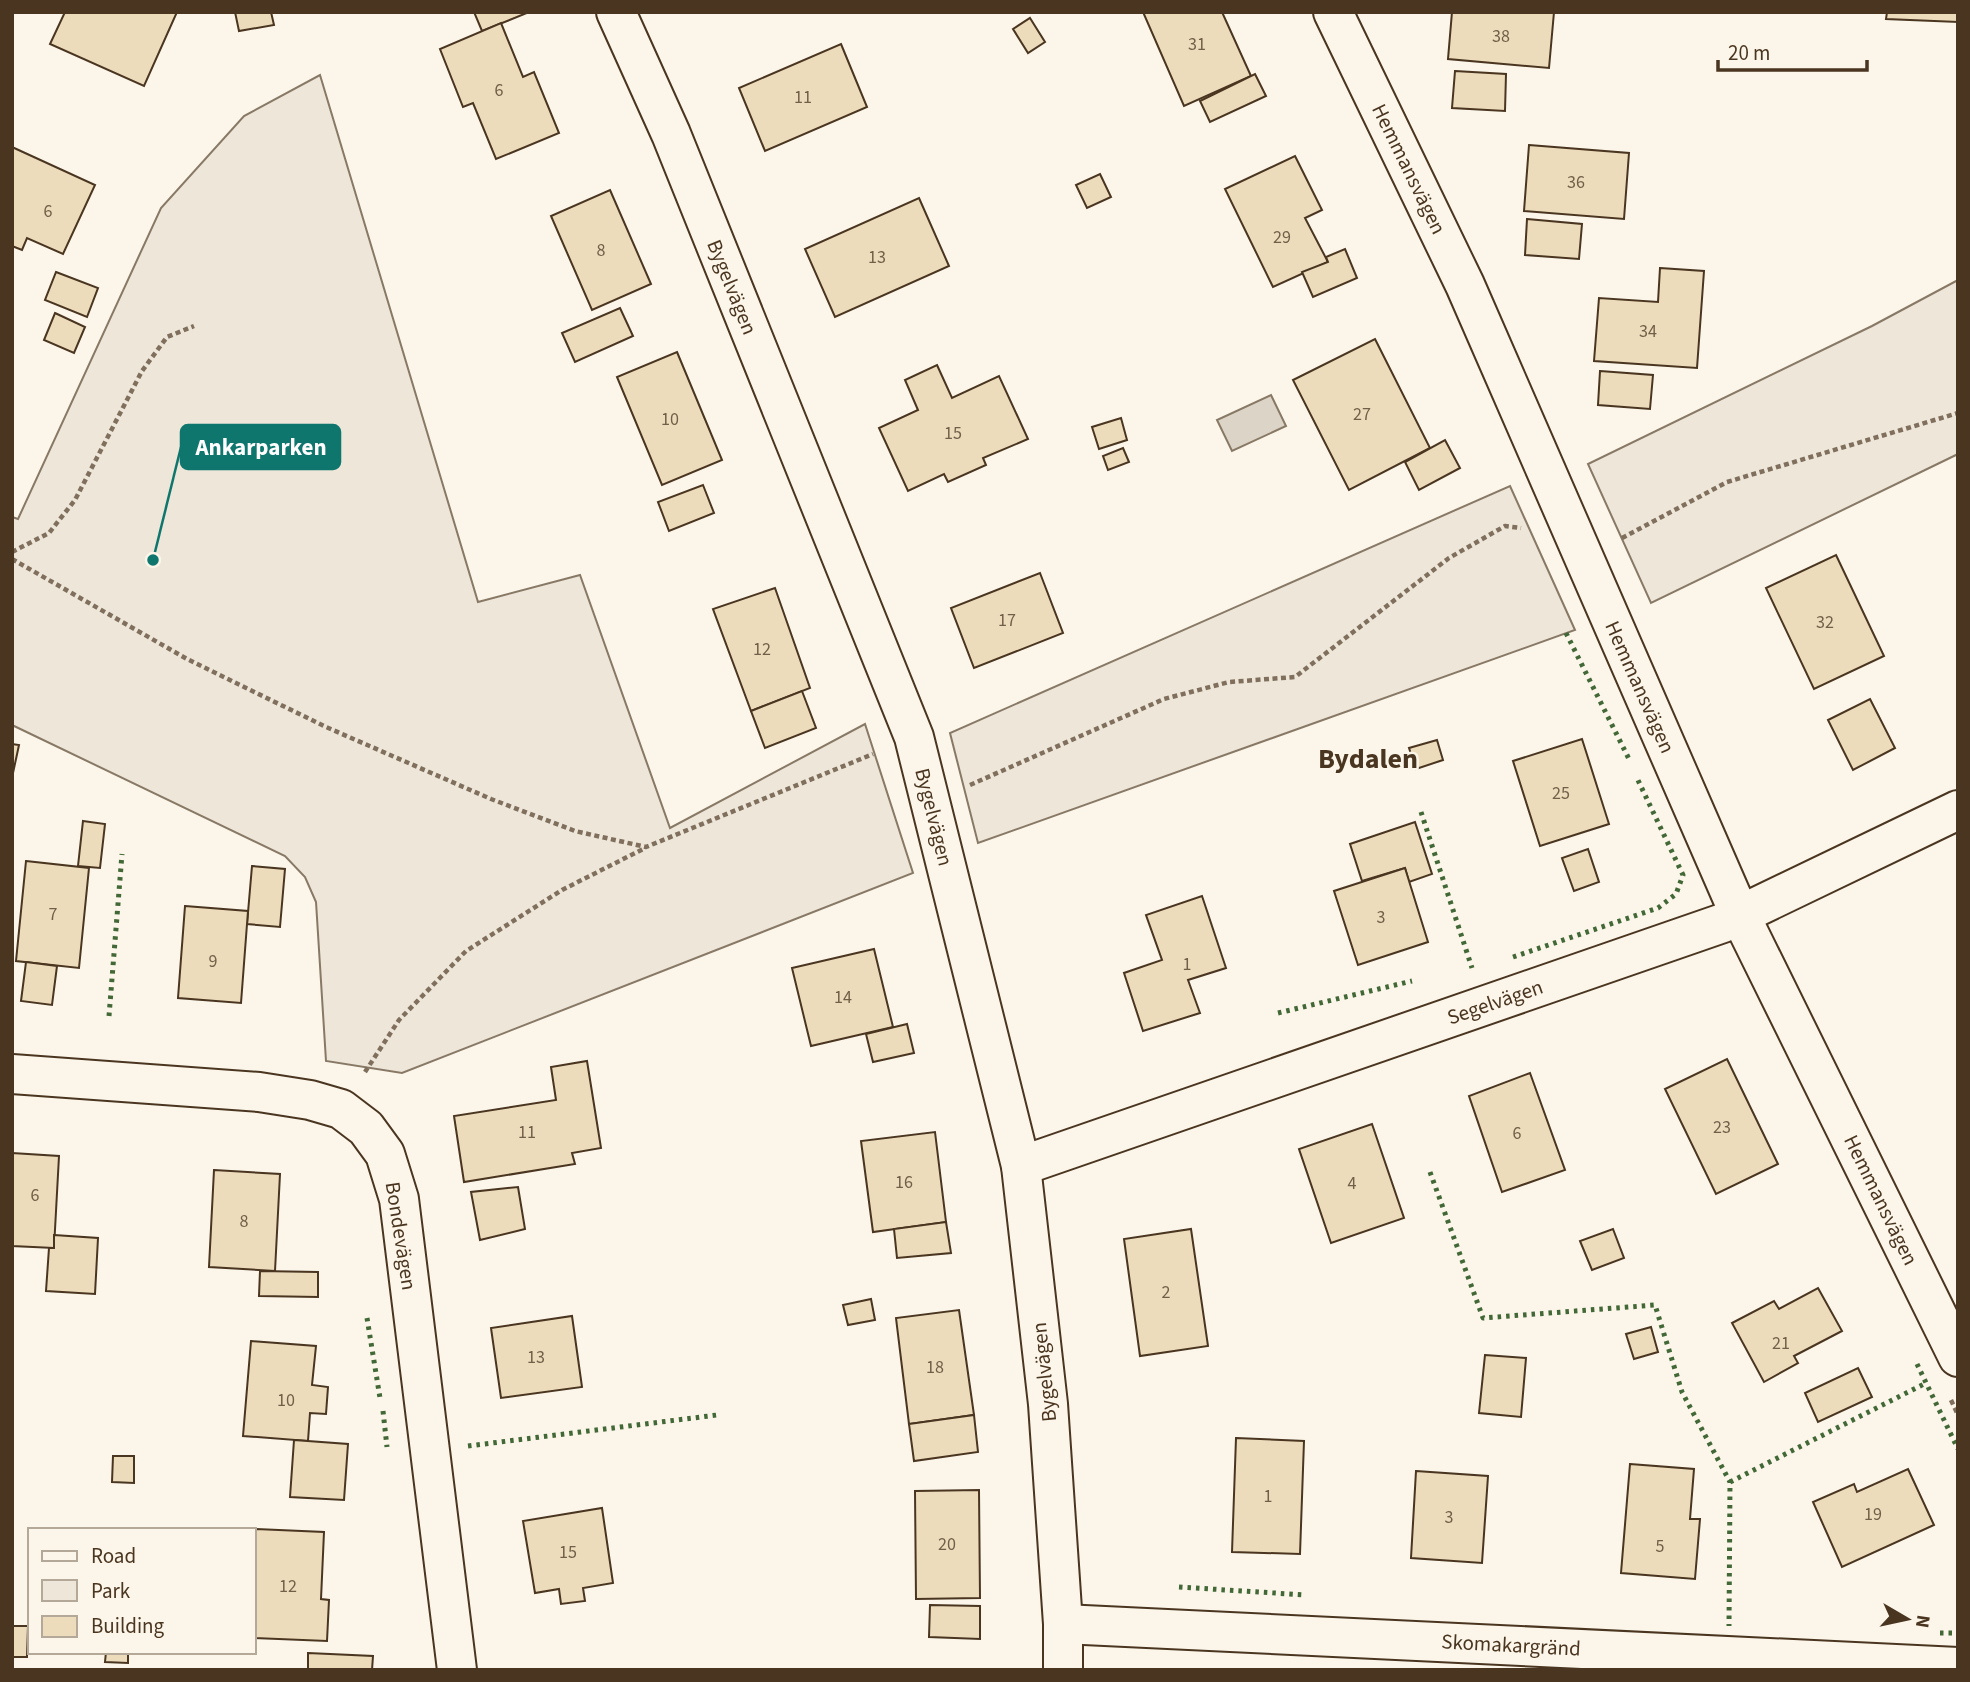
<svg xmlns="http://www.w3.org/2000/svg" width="1970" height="1682" font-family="'Source Sans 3',sans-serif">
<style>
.green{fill:#ede6d9;stroke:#887966;stroke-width:2}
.water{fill:#dcd4c6;stroke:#887966;stroke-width:2}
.building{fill:#ecdcbc;stroke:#4a3520;stroke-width:2}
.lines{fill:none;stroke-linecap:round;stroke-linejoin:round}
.minor-casing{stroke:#4a3520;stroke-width:42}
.tertiary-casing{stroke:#4a3520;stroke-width:42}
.path{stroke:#7f6f5c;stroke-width:4.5;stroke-dasharray:5 3.5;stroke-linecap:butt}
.minor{stroke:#fbf6e9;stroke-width:38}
.tertiary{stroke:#fbf6e9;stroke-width:38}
.hedge{stroke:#436837;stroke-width:5;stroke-dasharray:3.5 5;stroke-linecap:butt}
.labels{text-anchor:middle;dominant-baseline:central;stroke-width:5;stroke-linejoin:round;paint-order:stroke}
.number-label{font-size:18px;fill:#725f47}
.street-label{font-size:21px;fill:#4a3520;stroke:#fbf6e9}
.district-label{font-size:28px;font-weight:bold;fill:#4a3520;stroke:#fbf6e9}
.leader{fill:none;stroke:#0f766e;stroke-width:2.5}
.callout-dot{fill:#0f766e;stroke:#fbf6e9;stroke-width:2.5}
.callout{fill:#0f766e;stroke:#0f766e;stroke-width:2.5}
.callout-label{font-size:23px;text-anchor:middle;font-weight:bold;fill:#fff}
</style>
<rect width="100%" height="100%" fill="#fbf6e9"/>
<g class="green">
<path d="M320 75 478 602 580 575 670 828 865 724 913 873 402 1073 326 1061 316 902 305 877 285 856 12 725V517L18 519 161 208 244 116Z"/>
<path d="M1958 280V454L1651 603 1588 464 1872 326Z"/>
<path d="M1510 486 1575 630 978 843 950 733Z"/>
</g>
<path class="water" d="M1271 395 1286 426 1232 451 1217 420Z"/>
<g class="building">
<path d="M65 12H177L144 86 50 44Z"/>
<path d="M235 12H271L274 25 239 31Z"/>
<path d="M474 12H526L527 13 482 31Z"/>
<path d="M1143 12H1222L1251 76 1184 106Z"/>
<path d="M1452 12H1554L1549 68 1448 59Z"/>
<path d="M1887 12H1958V22L1886 19Z"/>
<path d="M1030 18 1045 42 1028 53 1013 29Z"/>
<path d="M501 23 523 77 534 72 559 133 496 159 473 103 463 107 440 49Z"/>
<path d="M841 44 867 107 765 151 739 88Z"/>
<path d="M1455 71 1506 74 1505 111 1452 108Z"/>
<path d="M1255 74 1266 96 1210 122 1200 101Z"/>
<path d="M1529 145 1629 153 1624 219 1524 211Z"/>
<path d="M12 147 95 185 63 254 27 238 22 250 12 246Z"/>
<path d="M1295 156 1322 210 1305 218 1328 262 1273 287 1225 189Z"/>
<path d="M1100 174 1111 197 1087 208 1076 185Z"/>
<path d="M610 190 651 284 592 310 551 216Z"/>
<path d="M919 198 949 266 835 317 805 249Z"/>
<path d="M1527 219 1582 224 1579 259 1525 255Z"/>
<path d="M1345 249 1357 278 1313 297 1302 272 1328 262 1326 257Z"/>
<path d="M1660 268 1704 271 1697 368 1594 361 1599 298 1658 302Z"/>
<path d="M56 272 98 288 87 317 45 300Z"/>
<path d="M620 308 633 336 575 362 562 333Z"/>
<path d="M55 313 85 327 74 353 44 340Z"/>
<path d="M1375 339 1430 448 1349 490 1293 380Z"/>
<path d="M677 352 722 460 662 485 617 377Z"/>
<path d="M937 365 952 398 999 376 1028 439 983 458 986 465 948 482 944 474 908 491 879 428 918 410 905 380Z"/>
<path d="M1600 371 1653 375 1650 409 1598 405Z"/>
<path d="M1121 418 1127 440 1099 449 1092 427Z"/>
<path d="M1445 440 1460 468 1419 490 1405 462Z"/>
<path d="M1123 448 1129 462 1108 470 1103 456Z"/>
<path d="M703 485 714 513 669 531 658 502Z"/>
<path d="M1836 555 1884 656 1814 689 1766 588Z"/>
<path d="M1040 573 1063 633 974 668 951 608Z"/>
<path d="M775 588 810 688 751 711 713 609Z"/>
<path d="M802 691 816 728 765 748 751 711Z"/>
<path d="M1870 699 1895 748 1853 770 1828 720Z"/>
<path d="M1582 739 1609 824 1540 846 1513 761Z"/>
<path d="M1437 740 1443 760 1416 769 1409 748Z"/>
<path d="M12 744 19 745 13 773 12 772Z"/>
<path d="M83 821 105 824 100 868 78 866Z"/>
<path d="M1415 822 1432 874 1409 882 1405 868 1362 881 1350 844Z"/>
<path d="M1588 849 1599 882 1574 891 1562 858Z"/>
<path d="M26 861 89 868 79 968 16 961Z"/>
<path d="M252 866 285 869 280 927 247 924Z"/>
<path d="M1405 868 1428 942 1358 965 1334 891Z"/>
<path d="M1202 896 1226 968 1188 980 1200 1013 1143 1031 1124 973 1162 960 1146 915Z"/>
<path d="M185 906 248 911 241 1003 178 998Z"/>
<path d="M874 949 893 1027 811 1046 792 968Z"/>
<path d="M26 962 57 966 52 1005 21 1001Z"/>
<path d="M907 1024 914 1053 873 1062 866 1034Z"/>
<path d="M1727 1059 1778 1164 1716 1194 1665 1089Z"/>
<path d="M587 1061 601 1148 572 1153 575 1164 464 1182 454 1116 556 1100 551 1067Z"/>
<path d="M1530 1073 1565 1170 1502 1192 1469 1096Z"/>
<path d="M1372 1124 1404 1218 1331 1243 1299 1149Z"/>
<path d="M935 1132 946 1222 873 1232 861 1141Z"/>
<path d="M12 1153 59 1156 54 1248 12 1246Z"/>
<path d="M214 1170 280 1174 275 1271 209 1267Z"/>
<path d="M518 1187 525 1229 480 1240 471 1192Z"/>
<path d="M946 1222 951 1253 897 1258 894 1229Z"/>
<path d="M1191 1229 1208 1346 1140 1356 1124 1239Z"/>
<path d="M1613 1229 1624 1258 1592 1270 1580 1241Z"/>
<path d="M54 1235 98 1238 95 1294 46 1291 49 1248H54Z"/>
<path d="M260 1271 318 1272V1297L259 1296Z"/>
<path d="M1818 1288 1842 1331 1794 1356 1798 1363 1764 1382 1732 1323 1774 1301 1779 1309Z"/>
<path d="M871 1299 875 1320 848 1325 843 1305Z"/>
<path d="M959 1310 974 1415 909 1424 896 1318Z"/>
<path d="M572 1316 582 1387 501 1398 491 1328Z"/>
<path d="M1651 1327 1658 1352 1634 1359 1626 1334Z"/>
<path d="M251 1341 316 1346 312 1385 328 1387 326 1414 310 1413 308 1441 243 1436Z"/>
<path d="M1485 1355 1526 1358 1521 1417 1479 1413Z"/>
<path d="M1858 1368 1872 1397 1818 1422 1805 1393Z"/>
<path d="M974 1415 978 1452 914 1461 909 1424Z"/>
<path d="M1236 1438 1304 1441 1300 1554 1232 1552Z"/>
<path d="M294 1440 348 1444 344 1500 290 1497Z"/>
<path d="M113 1456H134V1483L112 1482Z"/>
<path d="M1630 1464 1694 1469 1690 1519H1700L1695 1579 1621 1573Z"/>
<path d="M1908 1469 1934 1525 1842 1567 1813 1502 1854 1484 1857 1492Z"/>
<path d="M1416 1471 1488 1476 1482 1563 1411 1558Z"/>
<path d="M979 1490 980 1598 916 1599 915 1491Z"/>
<path d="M602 1508 613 1583 583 1588 585 1601 561 1604 559 1589 535 1593 523 1521Z"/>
<path d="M256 1529 324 1532 321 1599 329 1600 327 1641 254 1638Z"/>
<path d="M930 1605 980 1606V1639L929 1637Z"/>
<path d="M12 1626H28L27 1657H12Z"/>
<path d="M106 1652H128V1663L105 1662Z"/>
<path d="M308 1653 373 1656 372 1670H308Z"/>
</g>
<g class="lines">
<g class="minor-casing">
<g id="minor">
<path d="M616 12 671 134 914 737 1021 1166 1048 1404 1063 1624V1670"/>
<path d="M12 1074 259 1092 310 1100 341 1109 366 1128 385 1154 399 1199 457 1670"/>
<path d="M1021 1166 1723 923 1958 810"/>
<path d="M1063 1624 1958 1667"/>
</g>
</g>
<g class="tertiary-casing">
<path id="tertiary" d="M1333 12 1465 285 1739 913 1958 1357"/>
</g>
<g class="path">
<path d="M1622 538 1727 482 1958 413"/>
<path d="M12 552 49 533 75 500 142 371 167 337 194 326"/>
<path d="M12 559 187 659 326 727 491 799 575 831 646 847 873 754"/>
<path d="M970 785 1164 699 1229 682 1295 677 1449 558 1505 526 1521 528"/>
<path d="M365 1072 399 1020 466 951 562 890 645 848"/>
<path d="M1951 1400 1958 1415"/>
</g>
<use href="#minor" class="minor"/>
<use href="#tertiary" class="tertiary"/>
<g class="hedge">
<path d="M1566 633 1630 761"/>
<path d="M1421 812 1472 968"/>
<path d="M1513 957 1658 908 1676 894 1683 875 1636 776"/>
<path d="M1278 1013 1412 981"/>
<path d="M109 1016 122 854"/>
<path d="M1430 1172 1483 1318 1655 1305 1682 1392 1730 1482 1729 1626"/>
<path d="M367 1318 380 1398"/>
<path d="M1917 1364 1958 1449"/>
<path d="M383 1411 387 1447"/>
<path d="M468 1446 717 1415"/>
<path d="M1730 1482 1926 1383"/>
<path d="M1179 1587 1306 1595"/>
<path d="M1940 1633H1958"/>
</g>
</g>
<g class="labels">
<g class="number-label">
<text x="1501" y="36">38</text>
<text x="1197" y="44">31</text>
<text x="499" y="90">6</text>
<text x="803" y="97">11</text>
<text x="1576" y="182">36</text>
<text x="48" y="211">6</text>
<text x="1282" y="237">29</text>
<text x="601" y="250">8</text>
<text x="877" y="257">13</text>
<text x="1648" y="331">34</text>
<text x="1362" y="414">27</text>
<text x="670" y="419">10</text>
<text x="953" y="433">15</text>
<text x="1007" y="620">17</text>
<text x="1825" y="622">32</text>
<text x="762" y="649">12</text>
<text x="1561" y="793">25</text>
<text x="53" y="914">7</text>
<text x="1381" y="917">3</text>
<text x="213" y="961">9</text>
<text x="1187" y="964">1</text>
<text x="843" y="997">14</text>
<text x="1722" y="1127">23</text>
<text x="527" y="1132">11</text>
<text x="1517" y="1133">6</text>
<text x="904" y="1182">16</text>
<text x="1352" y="1183">4</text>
<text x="35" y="1195">6</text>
<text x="244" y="1221">8</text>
<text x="1166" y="1292">2</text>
<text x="1781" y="1343">21</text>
<text x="536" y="1357">13</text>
<text x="935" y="1367">18</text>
<text x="286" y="1400">10</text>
<text x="1268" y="1496">1</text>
<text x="1873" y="1514">19</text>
<text x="1449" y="1517">3</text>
<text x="947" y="1544">20</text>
<text x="1660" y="1546">5</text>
<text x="568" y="1552">15</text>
<text x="288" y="1586">12</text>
</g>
<g class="street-label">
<text transform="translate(1409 169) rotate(64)">Hemmansvägen</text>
<text transform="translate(732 287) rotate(68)">Bygelvägen</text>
<text transform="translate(1640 687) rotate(66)">Hemmansvägen</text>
<text transform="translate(934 817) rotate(76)">Bygelvägen</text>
<text transform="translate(1495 1002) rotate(-19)">Segelvägen</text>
<text transform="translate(1881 1200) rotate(64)">Hemmansvägen</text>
<text transform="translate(401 1236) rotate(81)">Bondevägen</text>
<text transform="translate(1044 1372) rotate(-96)">Bygelvägen</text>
<text transform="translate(1511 1645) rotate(3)">Skomakargränd</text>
</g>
<g class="district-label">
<text x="1368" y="759">Bydalen</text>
</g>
</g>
<path class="leader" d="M153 560L181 447"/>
<circle class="callout-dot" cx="153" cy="560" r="7"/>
<rect class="callout" x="181" y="425" width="159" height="44" rx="7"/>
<g class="callout-label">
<text x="261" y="455">Ankarparken</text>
</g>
<rect width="1970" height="1682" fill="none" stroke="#4a3520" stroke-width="28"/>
<rect x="28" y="1528" width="228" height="126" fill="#fbf6e9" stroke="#b4a999" stroke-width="2"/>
<rect x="42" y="1551" width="35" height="10" fill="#fbf6e9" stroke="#b4a999" stroke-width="2"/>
<text x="91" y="1563" font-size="21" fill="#4a3520">Road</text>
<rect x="42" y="1580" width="35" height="21" fill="#ede6d9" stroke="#b4a999" stroke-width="2"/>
<text x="91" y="1598" font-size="21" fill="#4a3520">Park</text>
<rect x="42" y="1616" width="35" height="21" fill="#ecdcbc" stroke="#b4a999" stroke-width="2"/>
<text x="91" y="1633" font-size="21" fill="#4a3520">Building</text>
<g transform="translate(1907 1619) rotate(99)" stroke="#fbf6e9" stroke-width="5" paint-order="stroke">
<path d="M0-5L12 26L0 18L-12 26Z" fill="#4a3520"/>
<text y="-10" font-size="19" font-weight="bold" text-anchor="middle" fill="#4a3520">N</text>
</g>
<path d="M1718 60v10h149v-10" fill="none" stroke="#4a3520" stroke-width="3.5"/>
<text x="1728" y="60" font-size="21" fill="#4a3520" stroke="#fbf6e9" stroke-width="5" paint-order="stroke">20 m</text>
</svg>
